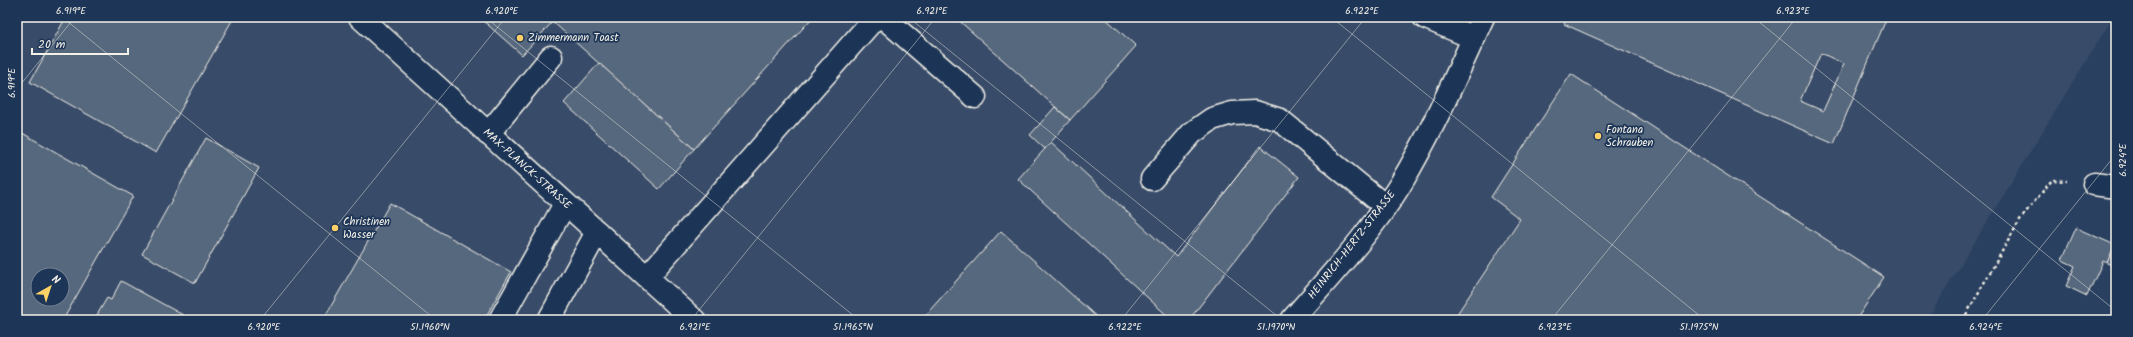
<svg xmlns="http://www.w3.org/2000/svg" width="2133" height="337" font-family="Kalam,sans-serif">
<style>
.built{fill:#374c69;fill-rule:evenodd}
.building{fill:#56677d;stroke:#f4f1e8;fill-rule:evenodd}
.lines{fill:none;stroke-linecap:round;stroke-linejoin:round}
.minor-casing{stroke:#f4f1e8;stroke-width:25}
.path{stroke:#f4f1e8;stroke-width:2.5;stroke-dasharray:3 3;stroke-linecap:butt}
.minor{stroke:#1d3557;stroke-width:22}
.ticks{fill:none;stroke:#f4f1e8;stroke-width:1;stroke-opacity:0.45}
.poi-dot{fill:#ffd166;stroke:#1d3557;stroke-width:1.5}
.labels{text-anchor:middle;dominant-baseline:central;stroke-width:3.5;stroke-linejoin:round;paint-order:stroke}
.poi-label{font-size:11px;fill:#f4f1e8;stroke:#1d3557;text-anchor:start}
.street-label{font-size:11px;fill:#f4f1e8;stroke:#1d3557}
.neatline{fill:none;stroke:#f4f1e8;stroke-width:1.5}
.ticks-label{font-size:10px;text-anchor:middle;fill:#f4f1e8}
</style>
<rect width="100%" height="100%" fill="#2a4060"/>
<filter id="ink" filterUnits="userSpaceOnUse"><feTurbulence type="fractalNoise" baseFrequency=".025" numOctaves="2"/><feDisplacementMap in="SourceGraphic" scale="8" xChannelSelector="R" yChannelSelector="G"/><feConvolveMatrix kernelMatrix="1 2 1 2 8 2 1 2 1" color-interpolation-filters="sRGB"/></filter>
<g filter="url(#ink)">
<path class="built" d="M17 17H2113L1927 320H17ZM38 275H62V299H38Z"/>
<g class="building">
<path d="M66 17H234L156 153 30 82Z"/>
<path d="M479 17H557L522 55Z"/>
<path d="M557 17H813L694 149 553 22Z"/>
<path d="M955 17H1104L1136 46 1070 120Z"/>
<path d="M1567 17H1887L1834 144 1564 24ZM1821 53 1844 64 1823 111 1800 101Z"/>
<path d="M599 63 694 149 659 189 564 103Z"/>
<path d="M1571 74 1884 277 1856 320H1453L1520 219 1491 197Z"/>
<path d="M1055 107 1070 120 1045 149 1030 135Z"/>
<path d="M17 130 133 196 63 320H17ZM38 275H62V299H38Z"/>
<path d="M206 138 259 168 195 283 142 254Z"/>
<path d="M1051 142 1176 257 1260 146 1299 177 1189 320H1172L1018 179Z"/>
<path d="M390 203 511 272 484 320H323Z"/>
<path d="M2076 228 2115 245 2107 263 2103 261 2087 296 2066 286 2075 266 2062 260Z"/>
<path d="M1001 231 1100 320H921Z"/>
<path d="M2116 242V267L2107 263Z"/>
<path d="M121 281 192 320H94L107 298 111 300Z"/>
</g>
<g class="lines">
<g class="minor-casing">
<g id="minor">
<path d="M360 17 694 320"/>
<path d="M1424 17 1474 38"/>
<path d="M488 134 551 57"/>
<path d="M1152 179 1192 133 1212 119 1232 113 1255 112 1280 120 1385 206"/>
<path d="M2094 184 2116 187"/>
<path d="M647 277 874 19 884 18 975 97"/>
<path d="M500 320 565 204"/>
<path d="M549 320 597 232"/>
<path d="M1292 320C1329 277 1370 234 1400 185 1432 132 1457 74 1483 17"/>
</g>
</g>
<path class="path" d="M1963 320 2021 218 2052 180 2067 181"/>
<use href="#minor" class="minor"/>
</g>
</g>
<path class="ticks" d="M62 17 436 320M485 17 859 320M908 17 1282 320M1331 17 1705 320M1753 17 2116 311M17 89 75 17M260 320 506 17M691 320 936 17M1121 320 1366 17M1551 320 1797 17M1982 320 2116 154"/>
<g class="poi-dot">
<circle cx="520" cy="38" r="4"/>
<circle cx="1598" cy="136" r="4"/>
<circle cx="335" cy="228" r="4"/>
</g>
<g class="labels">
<g class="poi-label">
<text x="528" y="38">Zimmermann Toast</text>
<text x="1606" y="130">Fontana<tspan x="1606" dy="13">Schrauben</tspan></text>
<text x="343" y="222">Christinen<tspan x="343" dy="13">Wasser</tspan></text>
</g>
<g class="street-label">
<text transform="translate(527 169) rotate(42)">MAX-PLANCK-STRASSE</text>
<text transform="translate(1352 245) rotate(-52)">HEINRICH-HERTZ-STRASSE</text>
</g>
</g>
<rect width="2133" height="337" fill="none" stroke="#1d3557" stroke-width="44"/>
<g transform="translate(50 287) rotate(39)"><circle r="19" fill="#1d3557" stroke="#738091"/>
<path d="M0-3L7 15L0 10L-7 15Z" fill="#ffd166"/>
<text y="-6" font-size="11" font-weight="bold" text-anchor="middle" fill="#f4f1e8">N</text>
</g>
<path d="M32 48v6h96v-6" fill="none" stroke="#f4f1e8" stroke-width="2"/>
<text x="38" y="48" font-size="12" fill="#f4f1e8" stroke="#1d3557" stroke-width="3" paint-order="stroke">20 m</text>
<rect x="22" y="22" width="2089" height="293" class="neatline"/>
<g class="ticks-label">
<text x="71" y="14">6.919°E</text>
<text x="502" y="14">6.920°E</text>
<text x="932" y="14">6.921°E</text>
<text x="1362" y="14">6.922°E</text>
<text x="1793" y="14">6.923°E</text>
<text transform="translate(11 83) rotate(-90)" y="4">6.919°E</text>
<text transform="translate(2122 160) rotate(-90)" y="4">6.924°E</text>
<text x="264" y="330">6.920°E</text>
<text x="430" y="330">51.1960°N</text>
<text x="695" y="330">6.921°E</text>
<text x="853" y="330">51.1965°N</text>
<text x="1125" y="330">6.922°E</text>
<text x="1276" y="330">51.1970°N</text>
<text x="1555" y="330">6.923°E</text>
<text x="1699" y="330">51.1975°N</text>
<text x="1986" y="330">6.924°E</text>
</g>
</svg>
